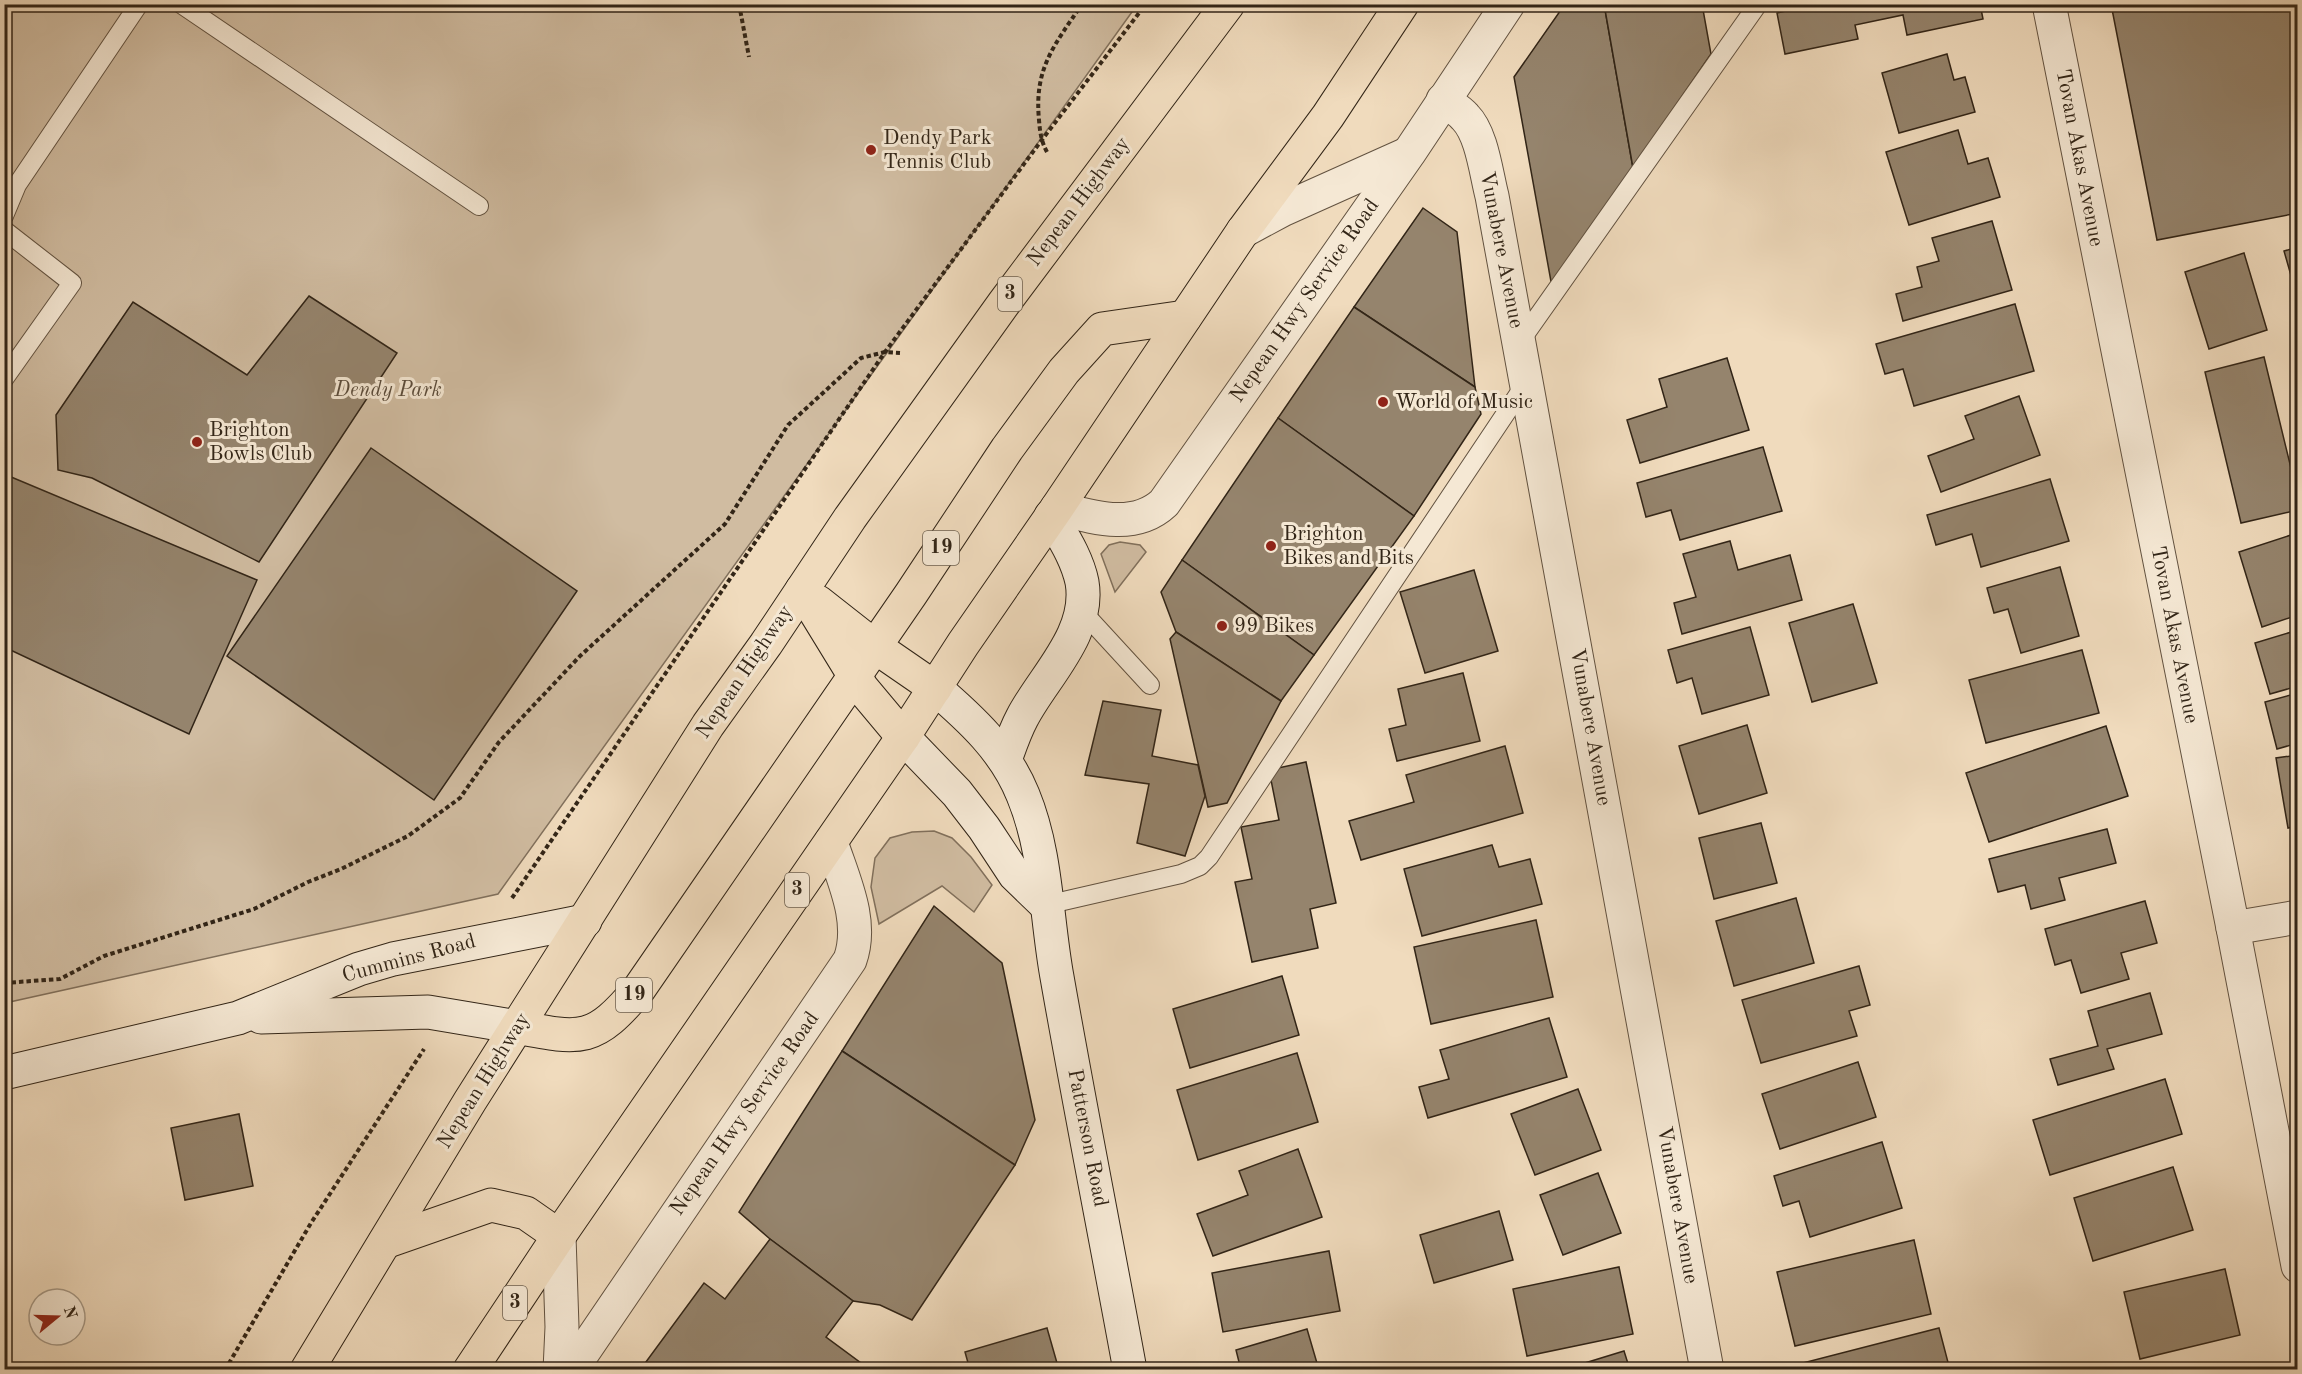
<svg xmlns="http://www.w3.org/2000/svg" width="2302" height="1374" font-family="'Old Standard TT',serif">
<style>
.green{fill:#d0bca1;stroke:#81705c;stroke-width:1.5}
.building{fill:#95846d;stroke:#322517;stroke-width:1.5}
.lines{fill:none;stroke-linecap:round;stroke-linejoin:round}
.lane-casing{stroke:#625240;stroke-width:20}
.street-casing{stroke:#625240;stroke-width:35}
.secondary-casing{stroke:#322517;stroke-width:35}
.highway-casing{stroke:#322517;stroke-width:35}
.path{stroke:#322517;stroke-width:4;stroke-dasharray:4.5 3;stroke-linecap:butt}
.lane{stroke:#f5e8d4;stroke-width:18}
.street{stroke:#f5e8d4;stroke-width:33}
.secondary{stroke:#f5e8d4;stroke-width:33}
.highway{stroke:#f0dbbd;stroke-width:33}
.poi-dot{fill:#8f2418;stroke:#f5e8d4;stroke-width:2}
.labels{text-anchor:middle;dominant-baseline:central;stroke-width:6;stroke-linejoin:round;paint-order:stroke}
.shield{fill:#f5e8d4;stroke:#6c6050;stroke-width:1.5}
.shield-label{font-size:20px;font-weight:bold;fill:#322517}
.poi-label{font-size:21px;fill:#322517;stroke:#f5e8d4;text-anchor:start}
.street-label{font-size:21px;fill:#322517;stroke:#f5e8d4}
.park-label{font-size:21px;font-style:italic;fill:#5a4b3a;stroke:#f5e8d4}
</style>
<rect width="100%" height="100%" fill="#f0dbbd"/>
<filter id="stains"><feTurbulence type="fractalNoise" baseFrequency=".00333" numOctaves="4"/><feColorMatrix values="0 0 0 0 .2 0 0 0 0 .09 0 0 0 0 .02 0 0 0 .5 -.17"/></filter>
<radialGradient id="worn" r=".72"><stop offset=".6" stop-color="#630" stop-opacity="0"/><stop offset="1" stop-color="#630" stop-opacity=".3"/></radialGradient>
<g class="green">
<path d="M4 5H1137L498 894 5 1003Z"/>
<path d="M1120 542 1140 545 1146 552 1115 592 1101 554 1109 545Z"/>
<path d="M934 831 952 838 971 857 992 885 974 912 942 886 879 924 871 887 875 858 890 838 912 832Z"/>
</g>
<g class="building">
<path d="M1565 4H1604L1633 168 1552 287 1514 77Z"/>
<path d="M1604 4H1702L1711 54 1633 168Z"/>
<path d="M1817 4H1980L1983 19 1907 35 1903 15 1855 25 1858 39 1785 54 1777 13Z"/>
<path d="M2111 4H2298V213L2157 240Z"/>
<path d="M1947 54 1954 80 1965 77 1975 112 1899 133 1882 73Z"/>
<path d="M1958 130 1968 164 1988 158 2000 197 1909 225 1886 152Z"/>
<path d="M1423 208 1457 232 1475 387 1354 307Z"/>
<path d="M1992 221 2012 290 1903 321 1896 294 1922 287 1917 267 1939 261 1932 238Z"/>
<path d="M2298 247V300L2284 251Z"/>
<path d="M2244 253 2267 330 2209 349 2185 272Z"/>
<path d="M309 296 397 353 259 562 92 478 58 470 56 415 133 302 247 375Z"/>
<path d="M2015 304 2034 371 1914 406 1903 369 1885 374 1876 344Z"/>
<path d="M1354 307 1475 387 1481 414 1414 516 1278 418Z"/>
<path d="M2264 357 2298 497V510L2241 523 2205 372Z"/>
<path d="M1727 358 1749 430 1640 463 1627 420 1667 407 1659 379Z"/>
<path d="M2019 396 2040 455 1941 492 1928 456 1974 439 1965 416Z"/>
<path d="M1278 418 1414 516 1314 655 1182 560Z"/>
<path d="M1763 447 1782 511 1680 540 1671 510 1646 517 1637 483Z"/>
<path d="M371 448 577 591 434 800 227 656Z"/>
<path d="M4 474 257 580 189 734 4 647Z"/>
<path d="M2050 479 2069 541 1981 567 1972 534 1936 545 1927 515Z"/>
<path d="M2297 533 2298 615 2262 627 2239 552Z"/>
<path d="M1730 541 1738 570 1790 555 1802 600 1682 634 1674 603 1696 597 1683 554Z"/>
<path d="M1182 560 1314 655 1281 701 1176 632 1161 592Z"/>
<path d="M2060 567 2079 636 2021 653 2008 609 1994 613 1987 588Z"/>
<path d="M1474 570 1498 651 1425 673 1400 592Z"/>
<path d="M1853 604 1877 683 1812 702 1789 623Z"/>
<path d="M1750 627 1769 695 1702 714 1692 678 1677 683 1668 650Z"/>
<path d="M2298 630V686L2270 694 2255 643Z"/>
<path d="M1176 632 1281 701 1227 803 1208 807 1170 639Z"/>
<path d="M2082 650 2099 713 1986 743 1969 680Z"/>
<path d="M1463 673 1480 741 1397 761 1389 729 1406 725 1398 689Z"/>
<path d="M2298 693V743L2277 749 2265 702Z"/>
<path d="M1103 701 1161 710 1152 756 1198 765 1205 796 1185 856 1137 843 1149 784 1085 775Z"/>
<path d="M1747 725 1767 793 1699 814 1679 746Z"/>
<path d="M2106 726 2128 796 1989 842 1966 773Z"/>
<path d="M1505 746 1523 813 1361 860 1349 821 1414 802 1406 775Z"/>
<path d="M2298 755V826L2288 828 2276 758Z"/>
<path d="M1306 762 1336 903 1310 909 1318 948 1252 962 1235 882 1252 879 1241 827 1279 820 1269 770Z"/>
<path d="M1761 823 1777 883 1714 899 1699 838Z"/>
<path d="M2107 829 2116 863 2059 878 2065 900 2031 909 2025 885 1998 892 1989 859Z"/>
<path d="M1492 845 1499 867 1530 859 1542 904 1422 936 1404 869Z"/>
<path d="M1796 898 1814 963 1734 986 1716 921Z"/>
<path d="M2145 901 2157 943 2121 953 2129 979 2081 993 2071 960 2055 965 2045 929Z"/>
<path d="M934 906 1002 963 1035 1120 1015 1165 842 1051Z"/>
<path d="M1536 920 1553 997 1431 1024 1414 947Z"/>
<path d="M1859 966 1870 1005 1849 1011 1857 1036 1761 1063 1742 1000Z"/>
<path d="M1282 976 1299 1035 1190 1068 1173 1009Z"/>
<path d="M2150 993 2162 1034 2107 1049 2114 1069 2058 1085 2050 1059 2098 1046 2088 1011Z"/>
<path d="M1549 1018 1567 1077 1428 1118 1419 1087 1449 1079 1440 1050Z"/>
<path d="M842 1051 1015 1165 912 1320 880 1305 853 1301 770 1239 739 1212Z"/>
<path d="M1297 1053 1318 1122 1198 1160 1177 1090Z"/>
<path d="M1858 1062 1876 1117 1780 1149 1762 1094Z"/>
<path d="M2165 1079 2182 1134 2050 1175 2033 1120Z"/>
<path d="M1578 1089 1601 1150 1535 1175 1511 1114Z"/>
<path d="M239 1114 253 1186 185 1200 171 1128Z"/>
<path d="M1882 1142 1902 1208 1810 1237 1799 1201 1783 1206 1774 1176Z"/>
<path d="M1298 1149 1322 1217 1213 1256 1197 1214 1248 1195 1239 1171Z"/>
<path d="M2173 1167 2193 1230 2093 1261 2074 1198Z"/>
<path d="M1598 1173 1621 1233 1563 1255 1540 1195Z"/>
<path d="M1499 1211 1513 1260 1434 1283 1420 1235Z"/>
<path d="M770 1239 853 1301 826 1337 865 1366 862 1370H640L704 1283 725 1299Z"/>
<path d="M1914 1240 1931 1314 1795 1346 1777 1272Z"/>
<path d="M1329 1251 1340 1311 1223 1332 1212 1273Z"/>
<path d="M1619 1267 1633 1334 1527 1356 1513 1289Z"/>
<path d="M2225 1269 2240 1335 2140 1359 2124 1292Z"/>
<path d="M1047 1328 1059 1370H970L965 1352Z"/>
<path d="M1939 1328 1950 1370H1796L1795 1365Z"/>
<path d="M1307 1329 1319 1370H1241L1236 1350Z"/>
<path d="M1624 1351 1630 1370H1562Z"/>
</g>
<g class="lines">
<g class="lane-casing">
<g id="lane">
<path d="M181 4 479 206"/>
<path d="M4 216 17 185 139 4"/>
<path d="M4 230 72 283 4 379"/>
<path d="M1519 343 1758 4"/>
<path d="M1081 610 1150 685"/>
<path d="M1046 905 1181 874 1200 866 1209 857 1526 383"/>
</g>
</g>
<g class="street-casing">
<g id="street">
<path d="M2049 4 2233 928 2298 1266"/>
<path d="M1443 100C1450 105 1459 110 1465 117 1482 134 1486 173 1492 196L1707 1370"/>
<path d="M1243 231 1282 210 1407 154"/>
<path d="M1057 508C1092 517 1134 531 1164 503L1409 153 1508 4"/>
<path d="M2233 928 2298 917"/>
<path d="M559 1236 562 1327 560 1370"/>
<path d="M571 1370 850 960C864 921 843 879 831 842"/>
</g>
</g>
<g class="secondary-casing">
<g id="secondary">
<path d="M935 688C971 719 1005 750 1023 795 1047 853 1046 917 1057 977 1080 1108 1106 1239 1130 1370"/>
<path d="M903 737 957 793 984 828 1015 875 1046 905"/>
<path d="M1005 760C1010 746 1015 731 1022 718 1043 677 1091 634 1082 582 1077 558 1063 537 1051 516"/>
<path d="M261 1017 428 1012 517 1027"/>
<path d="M4 1073 238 1018 359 969 393 959 585 921"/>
</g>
</g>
<g class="highway-casing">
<g id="highway">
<path d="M802 590 862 688 903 737"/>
<path d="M818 602 874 646 935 688"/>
<path d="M517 1027C583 1040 594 1042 639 989L911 594 1007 449 1064 371 1102 329 1185 317"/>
<path d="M385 1242 491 1205 526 1213 559 1236"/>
<path d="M307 1370 470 1101 708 725 766 644 850 518 1004 303 1228 4"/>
<path d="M470 1370 559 1236 903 737 963 644 1057 508 1243 231 1328 116 1402 4"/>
</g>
</g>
<g class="path">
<path d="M739 4 749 57"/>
<path d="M1047 152C1041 141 1040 132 1039 120 1034 68 1054 46 1082 4"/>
<path d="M512 898 885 352 1041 141 1146 4"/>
<path d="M4 983 60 979 104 956 254 909 308 882 341 869 408 836 460 798 499 742 580 656 725 524 788 425 861 358 885 352 900 353"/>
<path d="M225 1370 311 1223 424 1049"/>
</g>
<use href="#lane" class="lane"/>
<use href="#street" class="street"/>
<use href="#secondary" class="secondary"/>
<use href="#highway" class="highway"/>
</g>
<g class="poi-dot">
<circle cx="871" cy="150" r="6"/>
<circle cx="1383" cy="402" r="6"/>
<circle cx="197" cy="442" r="6"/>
<circle cx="1271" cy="546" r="6"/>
<circle cx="1222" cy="626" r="6"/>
</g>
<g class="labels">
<g class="shield">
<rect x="998" y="277" width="24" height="34" rx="4.5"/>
<rect x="923" y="531" width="36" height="34" rx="4.5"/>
<rect x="785" y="873" width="24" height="34" rx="4.5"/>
<rect x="616" y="978" width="36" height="34" rx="4.5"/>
<rect x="503" y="1286" width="24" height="34" rx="4.5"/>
</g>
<g class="shield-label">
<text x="1010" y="294">3</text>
<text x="941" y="548">19</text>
<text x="797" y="890">3</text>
<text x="634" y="995">19</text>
<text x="515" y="1303">3</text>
</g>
<g class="poi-label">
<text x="883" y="138">Dendy Park<tspan x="883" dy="24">Tennis Club</tspan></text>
<text x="1395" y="402">World of Music</text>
<text x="209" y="430">Brighton<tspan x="209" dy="24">Bowls Club</tspan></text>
<text x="1283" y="534">Brighton<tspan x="1283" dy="24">Bikes and Bits</tspan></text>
<text x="1234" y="626">99 Bikes</text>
</g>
<g class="street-label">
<text transform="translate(2079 158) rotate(79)">Tovan Akas Avenue</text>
<text transform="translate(1079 202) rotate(-53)">Nepean Highway</text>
<text transform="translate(1501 250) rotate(79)">Vunabere Avenue</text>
<text transform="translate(1305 301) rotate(-55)">Nepean Hwy Service Road</text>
<text transform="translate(2174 635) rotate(79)">Tovan Akas Avenue</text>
<text transform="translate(745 672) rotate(-56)">Nepean Highway</text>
<text transform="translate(1590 727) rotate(80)">Vunabere Avenue</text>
<text transform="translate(409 959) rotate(-15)">Cummins Road</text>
<text transform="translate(484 1081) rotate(-58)">Nepean Highway</text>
<text transform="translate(745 1114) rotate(-55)">Nepean Hwy Service Road</text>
<text transform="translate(1087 1138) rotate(79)">Patterson Road</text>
<text transform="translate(1677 1205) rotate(80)">Vunabere Avenue</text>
</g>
<g class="park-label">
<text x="388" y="390">Dendy Park</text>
</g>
</g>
<rect width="2302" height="1374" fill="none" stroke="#f0dbbd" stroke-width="24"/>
<rect x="6" y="6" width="2290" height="1362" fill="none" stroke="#322517" stroke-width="3"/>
<rect x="12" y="12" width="2278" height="1350" fill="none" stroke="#322517" stroke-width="1.5"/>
<g transform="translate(57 1317) rotate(71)"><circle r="28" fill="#f5e8d4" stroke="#a79a88" stroke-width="1.5"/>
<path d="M0-4.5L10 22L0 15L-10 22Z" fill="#8f2418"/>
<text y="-9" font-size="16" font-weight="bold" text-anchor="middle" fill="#322517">N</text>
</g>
<rect width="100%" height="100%" filter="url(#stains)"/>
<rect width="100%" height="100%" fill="url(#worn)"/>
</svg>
